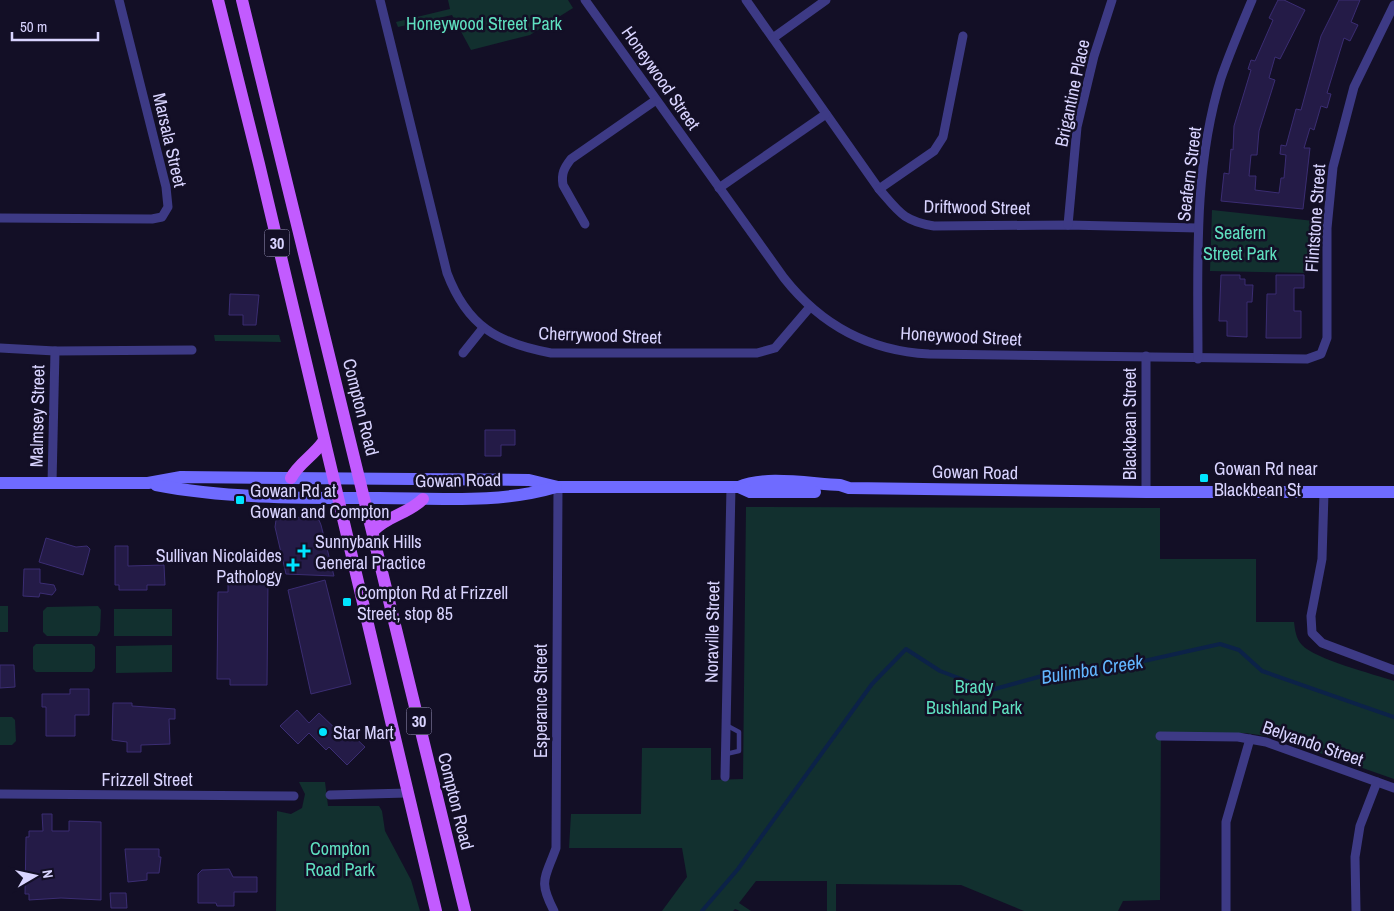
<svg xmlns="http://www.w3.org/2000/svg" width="1394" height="911" font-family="'Archivo Narrow',sans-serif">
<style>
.green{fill:#12302f}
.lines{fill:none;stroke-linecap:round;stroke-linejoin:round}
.stream{stroke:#0c2248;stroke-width:4}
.building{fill:#241b47;stroke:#3b2d73}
.service{stroke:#3d3a85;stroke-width:4.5}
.minor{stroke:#3d3a85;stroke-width:9}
.secondary{stroke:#6f6bff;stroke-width:12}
.primary{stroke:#c25bff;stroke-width:12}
.poi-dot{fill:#00e5ff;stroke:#130f26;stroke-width:2}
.labels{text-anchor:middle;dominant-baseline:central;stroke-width:5;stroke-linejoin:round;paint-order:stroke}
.shield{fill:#130f26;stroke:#9e99be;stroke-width:1}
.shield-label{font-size:16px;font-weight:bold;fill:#d9d4ff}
.park-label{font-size:18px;fill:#5fe0c0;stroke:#130f26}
.street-label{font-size:18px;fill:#d9d4ff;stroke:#130f26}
.poi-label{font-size:18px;fill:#d9d4ff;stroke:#130f26;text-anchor:start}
.water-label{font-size:19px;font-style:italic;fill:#62b6ff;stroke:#130f26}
</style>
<rect width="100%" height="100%" fill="#130f26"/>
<g class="green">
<path d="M448 0H568L573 8 530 35 471 50 452 15 398 27 396 22 450 9Z"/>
<path d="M1212 210 1314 221 1313 273 1210 271Z"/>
<path d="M214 335H279L281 342 215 341Z"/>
<path d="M746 507 1160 508V559H1256V622H1294C1295 630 1296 639 1302 645 1315 659 1373 674 1394 681V779L1274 737 1245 733H1161L1160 900 1123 901 1118 911H1024L961 885 836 884V911H827V881H756L739 903 751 911H740L735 909 733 911H662L687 877 682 848H569L571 814H641L642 748H711V780L743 779Z"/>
<rect x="0" y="606" width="8" height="26"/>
<path d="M98 606 101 610 100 631 97 636H47L43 632V611L47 607Z"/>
<rect x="114" y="609" width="58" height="27"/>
<path d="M36 644H92L95 647V668L92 672H36L33 669V647Z"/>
<path d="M172 645V672L116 673V646Z"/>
<path d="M0 717H12L15 720 16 741 12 745H0Z"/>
<path d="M299 782H325L328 806H379L382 811 385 831 411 880 420 911H276L277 811 291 814 302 808 305 794Z"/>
</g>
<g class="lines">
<path class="stream" d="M702 911 738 869 872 684 906 649 940 671 991 690 1042 676 1117 667 1220 644 1239 650 1262 671 1394 717"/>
</g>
<g class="building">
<path d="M1278 0H1284L1305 10 1280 59 1275 57 1269 78 1275 80 1259 131 1257 155H1251L1249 176H1256L1255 190 1279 193 1281 178H1284L1286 155 1280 154 1281 145 1286 146 1296 109 1301 110 1321 36 1339 0H1360L1351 22 1358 25 1350 41 1344 38 1327 93 1331 94 1327 108 1321 106 1314 130 1310 128 1304 148H1310L1303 209 1221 201 1224 173 1229 174 1231 149 1233 150 1234 126 1251 70 1248 69 1251 60 1255 61 1273 20 1269 18Z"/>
<path d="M1221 275H1240V279H1245V285H1253L1252 302H1247V337L1227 336V321H1219Z"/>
<path d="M1276 275H1304V288H1294V311H1301V338H1266L1267 294H1276Z"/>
<path d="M230 294 259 295 256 325H243V315H229Z"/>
<path d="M485 430H515V445H501V456H485Z"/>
<path d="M310 516 319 520 321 525 334 576 286 574 275 527 276 520Z"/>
<path d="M46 538 76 547 87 546 90 549 83 575 39 562Z"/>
<path d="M115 546H128V566L164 565 165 585H147V590H119V585H115Z"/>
<path d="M24 569H40V583L54 585 56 590 52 595 40 593 39 597 23 596Z"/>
<path d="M228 578 268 579 267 685H230V679H217L218 592H228Z"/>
<path d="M325 580 351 684 311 694 288 590Z"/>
<path d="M0 665H14L15 687 0 688Z"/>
<path d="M70 689H89V715H75V736H46V707H42V694H70Z"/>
<path d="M113 703H132V706L175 709V719H169L170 744 141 745V752H127V742L112 740Z"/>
<path d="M297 710 309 723 319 713 341 734 346 729 365 747 347 765 329 747 326 750 309 733 298 744 280 726Z"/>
<path d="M42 814H52V831H69V821L101 822V900L61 898 29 900V894H25L26 837H29V831H43Z"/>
<path d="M125 849H159V857H161L159 873H147V880L128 882Z"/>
<path d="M229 869 233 877H257V892H234V906H217L216 903H198V874L202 870Z"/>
<path d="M110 893H126L127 908H111Z"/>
</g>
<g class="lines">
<path class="service" d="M726 754 739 751V732L726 725"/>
<g class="minor">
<path d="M380 0 447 273C467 326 497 343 551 353H757L775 348 810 307"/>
<path d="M585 0 784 278C821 325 869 351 929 354L1307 359 1321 354 1327 338V228L1333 167 1354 87 1394 5"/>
<path d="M746 0 879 189C899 212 903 221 934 226L1068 225 1198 228"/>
<path d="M773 38 826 0"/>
<path d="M719 188 826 114"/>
<path d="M879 189 934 151 943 137 963 36"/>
<path d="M0 218 152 219 162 217 168 207 166 187 119 0"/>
<path d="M585 224 563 185C561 174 564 168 571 159L656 100"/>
<path d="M1068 225 1077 127 1094 56 1112 0"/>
<path d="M0 348 55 351 192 350"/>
<path d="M463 353 483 328"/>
<path d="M1146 356V492"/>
<path d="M1198 359C1198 266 1193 168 1221 78 1230 52 1241 26 1252 0"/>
<path d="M52 483 55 351"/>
<path d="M1324 493 1322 559 1311 616 1312 633 1322 643 1394 670"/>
<path d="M1160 736 1238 737 1266 742 1394 788"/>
<path d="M725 777 731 487"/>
<path d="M0 794 294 796"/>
<path d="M330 795 408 793"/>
<path d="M554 911C538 880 545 879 556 848L558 487"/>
<path d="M1226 911V822L1250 739"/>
<path d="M1356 911 1355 857 1360 826 1377 782"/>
</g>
<g class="secondary">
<path d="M0 483H148L181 477 529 480 558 487H739C764 475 812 484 840 485L849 488 1146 492H1394"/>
<path d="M156 485C228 499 306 498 379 498 438 498 499 504 556 487"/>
<path d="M739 487 750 492H815"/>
</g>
<g class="primary">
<path d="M218 0 259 164 436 911"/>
<path d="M242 0 465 911"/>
<path d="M291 478C298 464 313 456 323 442"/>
<path d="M373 531C389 515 408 514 423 499"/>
</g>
</g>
<g class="poi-dot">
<rect x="1199" y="473" width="10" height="10" rx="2.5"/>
<rect x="235" y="495" width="10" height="10" rx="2.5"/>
<path d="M301.5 543.5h5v5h5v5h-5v5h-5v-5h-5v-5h5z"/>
<path d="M290.5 557.5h5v5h5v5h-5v5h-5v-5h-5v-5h5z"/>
<rect x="342" y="597" width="10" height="10" rx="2.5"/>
<circle cx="323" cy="732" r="5"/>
</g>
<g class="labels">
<g class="shield">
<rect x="264.5" y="229.5" width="25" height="27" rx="4"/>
<rect x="406.5" y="707.5" width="25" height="27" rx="4"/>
</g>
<g class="shield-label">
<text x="277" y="243">30</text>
<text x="419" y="721">30</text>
</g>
<g class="park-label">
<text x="484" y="23">Honeywood Street Park</text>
<text x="1240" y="232">Seafern<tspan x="1240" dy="21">Street Park</tspan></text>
<text x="974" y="686">Brady<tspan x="974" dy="21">Bushland Park</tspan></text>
<text x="340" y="848">Compton<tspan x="340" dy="21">Road Park</tspan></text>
</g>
<g class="street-label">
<text transform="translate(661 78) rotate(55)">Honeywood Street</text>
<text transform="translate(1072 93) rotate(-78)">Brigantine Place</text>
<text transform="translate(170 140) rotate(77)">Marsala Street</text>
<text transform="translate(1189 174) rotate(-83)">Seafern Street</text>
<text transform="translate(977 207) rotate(1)">Driftwood Street</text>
<text transform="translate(1315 218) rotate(-86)">Flintstone Street</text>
<text transform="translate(600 335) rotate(2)">Cherrywood Street</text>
<text transform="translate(961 336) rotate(3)">Honeywood Street</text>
<text transform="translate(361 407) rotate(76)">Compton Road</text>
<text transform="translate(37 416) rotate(-89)">Malmsey Street</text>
<text transform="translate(1129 424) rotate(-90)">Blackbean Street</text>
<text transform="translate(975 472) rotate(1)">Gowan Road</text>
<text transform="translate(458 480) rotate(-1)">Gowan Road</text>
<text transform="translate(712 632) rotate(-89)">Noraville Street</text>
<text transform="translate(540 701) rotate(-90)">Esperance Street</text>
<text transform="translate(1313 743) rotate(19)">Belyando Street</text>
<text x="147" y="779">Frizzell Street</text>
<text transform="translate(456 801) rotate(76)">Compton Road</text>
</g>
<g class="poi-label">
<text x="1214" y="468">Gowan Rd near<tspan x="1214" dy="21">Blackbean St</tspan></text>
<text x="250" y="490">Gowan Rd at<tspan x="250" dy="21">Gowan and Compton</tspan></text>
<text x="315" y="541">Sunnybank Hills<tspan x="315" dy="21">General Practice</tspan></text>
<text x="282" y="555" text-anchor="end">Sullivan Nicolaides<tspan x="282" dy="21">Pathology</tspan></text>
<text x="357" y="592">Compton Rd at Frizzell<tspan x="357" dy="21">Street, stop 85</tspan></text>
<text x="333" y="732">Star Mart</text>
</g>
<g class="water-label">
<text transform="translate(1092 669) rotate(-9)">Bulimba Creek</text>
</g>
</g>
<g transform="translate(35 876) rotate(81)" stroke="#130f26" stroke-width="4" paint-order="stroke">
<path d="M0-4L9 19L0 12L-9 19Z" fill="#d9d4ff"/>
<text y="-8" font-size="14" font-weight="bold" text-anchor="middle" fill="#d9d4ff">N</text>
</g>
<path d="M12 32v8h86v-8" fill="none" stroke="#d9d4ff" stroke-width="2.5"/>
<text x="20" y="32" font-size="15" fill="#d9d4ff" stroke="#130f26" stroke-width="4" paint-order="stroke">50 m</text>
</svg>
